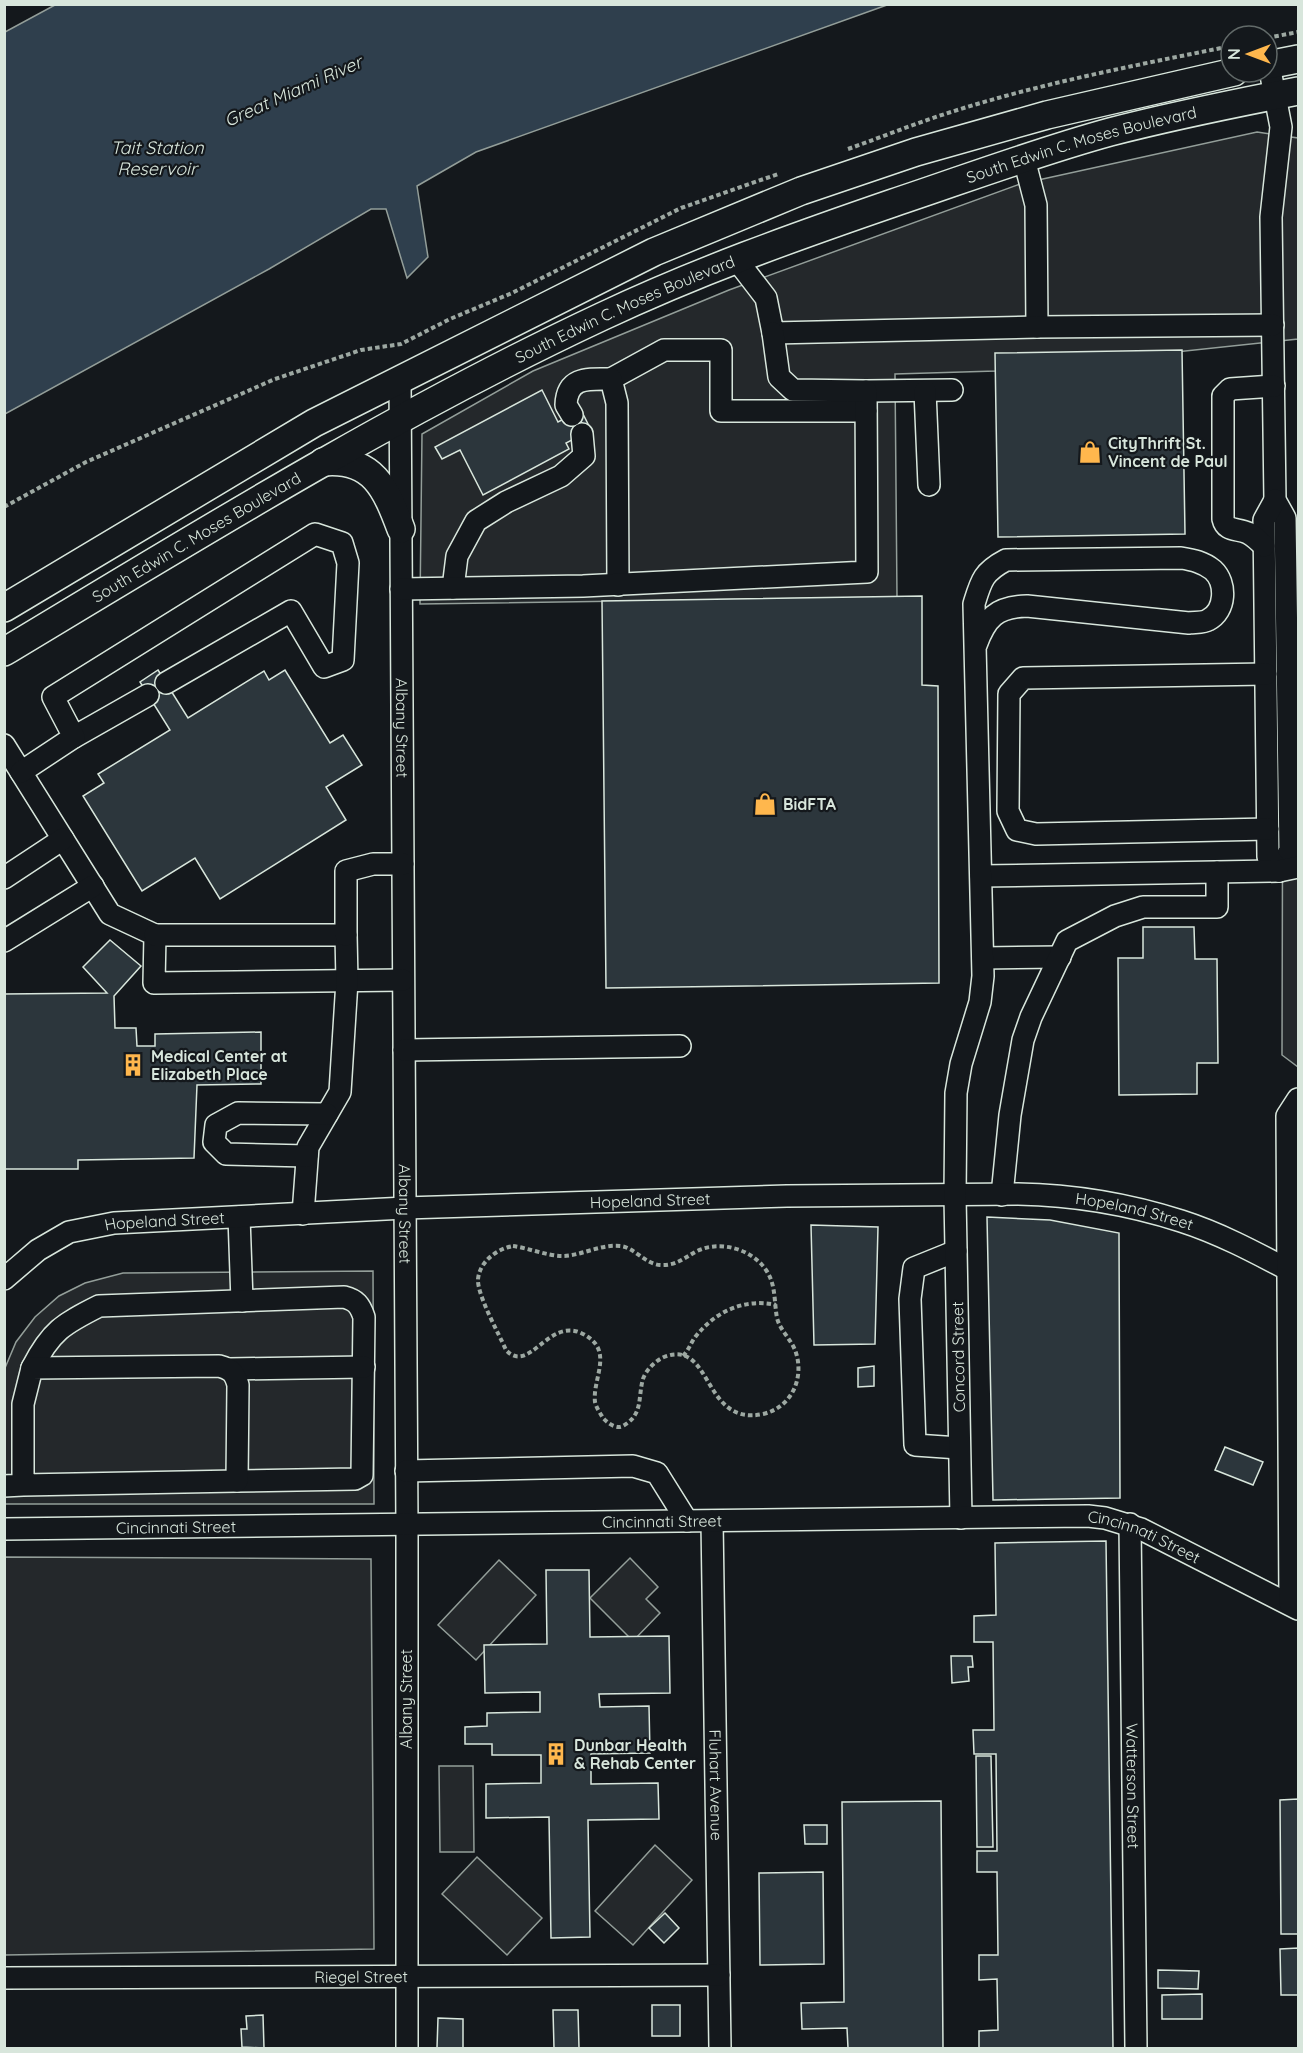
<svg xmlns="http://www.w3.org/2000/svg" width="1303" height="2053" font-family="Quicksand,sans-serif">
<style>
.parking{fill:#24282b;stroke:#939e99;stroke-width:1.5}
.water{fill:#2f3f4d;stroke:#939e99;stroke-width:1.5}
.building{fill:#2c363c;stroke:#d8e6dc;stroke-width:1.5}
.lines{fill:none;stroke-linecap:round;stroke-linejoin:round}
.minor-casing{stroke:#d8e6dc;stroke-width:24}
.major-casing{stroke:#d8e6dc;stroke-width:30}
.path{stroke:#9da8a2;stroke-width:4;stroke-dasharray:4.5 3;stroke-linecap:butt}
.minor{stroke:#14181c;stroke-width:21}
.major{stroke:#14181c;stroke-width:27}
.labels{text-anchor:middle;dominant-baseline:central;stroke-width:4.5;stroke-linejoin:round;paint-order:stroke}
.street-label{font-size:16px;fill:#d8e6dc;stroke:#14181c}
.poi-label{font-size:16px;font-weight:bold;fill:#d8e6dc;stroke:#14181c;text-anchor:start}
.water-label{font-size:18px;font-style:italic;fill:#d8e6dc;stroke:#14181c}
</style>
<rect width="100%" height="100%" fill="#14181c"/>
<g class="parking">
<path d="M1257 132 1298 138V339L996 371 895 374 897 597 420 604 422 434 533 371 729 290 1020 184Z"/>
<path d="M1283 661 1298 662V1067L1282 1055Z"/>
<path d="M373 1271 374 1504H5V1368L16 1342 35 1317 59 1296 85 1283 123 1273Z"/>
<path d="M5 1557 371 1559 374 1949 5 1955Z"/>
<path d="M630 1558 658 1587 646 1599 660 1613 633 1641 590 1598Z"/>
<path d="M499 1560 536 1595 476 1660 438 1625Z"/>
<path d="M439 1766H473L474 1852H440Z"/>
<path d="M655 1845 692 1880 633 1945 595 1911Z"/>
<path d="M477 1857 542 1918 507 1955 442 1894Z"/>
</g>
<path class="water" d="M55 5V4L887 5 476 152 417 186 428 257 407 278 386 209H371L269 269 5 414V32Z"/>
<g class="building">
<path d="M1182 350 1185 534 998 537 995 353Z"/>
<path d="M542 390 558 422 581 410 591 430 566 443 569 449 483 495 460 450 442 459 435 447Z"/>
<path d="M922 596V685L938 686 939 983 606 988 602 601Z"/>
<path d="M158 670 188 718 264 671 269 680 285 670 330 743 343 735 362 765 326 787 346 820 220 899 195 858 142 891 83 796 104 783 98 774 170 730 140 682Z"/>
<path d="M1143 927H1194L1195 959H1217L1218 1063H1197V1094L1119 1095 1118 958H1143Z"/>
<path d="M110 940 141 966 114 996 115 1028H136L137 1046H155V1034L261 1032V1084L197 1085 194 1158 78 1160V1169H4V994L107 993 83 967Z"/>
<path d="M987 1217 1050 1220 1119 1233 1120 1498 993 1500Z"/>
<path d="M811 1225 878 1227 875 1344 814 1345Z"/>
<path d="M874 1366V1386L858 1387V1368Z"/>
<path d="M1225 1447 1263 1462 1253 1485 1215 1470Z"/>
<path d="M1106 1541 1113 2048H979V2031L998 2030 997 1979 979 1980V1955H998L997 1872H977V1851H997L996 1754H974L973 1730H994L993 1642H974V1616L996 1615 995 1543Z"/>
<path d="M546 1570H589L590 1637 669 1636 670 1693 599 1694 600 1707 649 1706 650 1753 591 1754V1784L658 1783 659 1819 588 1820 590 1937 551 1938 549 1817 486 1818V1784L541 1783V1755H492V1744H465V1727L487 1726V1713L540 1712V1692L485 1693 484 1645 547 1644Z"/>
<path d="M951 1656H972L973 1667H968L969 1681 952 1683Z"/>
<path d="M976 1756H991L993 1847H977Z"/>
<path d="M1298 1799V1934H1281L1280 1800Z"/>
<path d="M941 1801 943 2048H848L847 2028 802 2029 801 2003 844 2002 842 1802Z"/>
<path d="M804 1825H827V1844H805Z"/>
<path d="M823 1872 824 1964 760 1965 759 1873Z"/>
<path d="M665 1913 679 1928 664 1943 649 1928Z"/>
<path d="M1298 1948V1995H1281L1280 1949Z"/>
<path d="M1158 1970 1199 1971 1198 1989 1158 1988Z"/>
<path d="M1202 1994V2019H1162V1995Z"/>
<rect x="652" y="2005" width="28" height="31"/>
<path d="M553 2010H578L579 2048H554Z"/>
<path d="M263 2015 264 2048 242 2047 241 2029H247L246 2016Z"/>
<path d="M438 2018 463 2019V2048H437Z"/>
</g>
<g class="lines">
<g class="minor-casing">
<g id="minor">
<path d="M1269 65 1281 127 1271 217 1275 500 1285 518 1290 850 1279 871"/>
<path d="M1024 159 1036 205 1037 327"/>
<path d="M736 259 766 298 773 333 1037 327 1273 325"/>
<path id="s1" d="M400 378 407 1525V2048"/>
<path d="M611 379 664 350H721V411H866"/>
<path d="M866 391 952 390"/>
<path d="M925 391 929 485"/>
<path d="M572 415 566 405C567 376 589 379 611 379L617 403 618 585"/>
<path d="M1275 500 1264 520 1268 857 1279 871"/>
<path d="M1264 546C1259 541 1254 536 1248 533 1237 528 1226 532 1223 519V396L1230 389 1274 386"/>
<path d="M453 588 457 556 476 521 506 502 561 476 584 456 582 434"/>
<path d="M401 589 583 586 867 572 866 391 793 390 779 377 773 333"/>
<path d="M1266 674 1023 678 1009 694 1008 811 1017 830 1036 834 1268 829"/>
<path d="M74 737 148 695"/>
<path d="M4 745 110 914 155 935 154 983 403 980"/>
<path d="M21 772 74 737 53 697 315 534 342 543 348 563 343 660 324 667 291 611 166 683"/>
<path d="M981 876 1279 871 1298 867"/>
<path d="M4 878 63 839"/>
<path d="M155 935H346L347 981 340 1092 308 1147 303 1214"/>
<path d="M346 935V871L373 864H403"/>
<path d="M4 941 93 886"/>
<path d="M983 958 1060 957"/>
<path d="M404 1050 680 1046"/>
<path d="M307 1156 226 1154 214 1142 216 1125 238 1113 327 1114"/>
<path d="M1002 1195 1010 1115 1023 1040 1031 1017 1067 941 1115 916 1143 907H1217V872"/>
<path d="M239 1217 242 1301"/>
<path d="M956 1251 914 1268 910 1299 915 1445 959 1448"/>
<path id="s2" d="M4 1279 38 1250 69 1232 114 1223 405 1208 787 1196 1018 1194C1074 1195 1128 1204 1181 1221 1222 1234 1260 1255 1298 1275"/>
<path d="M32 1368C51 1331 63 1324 99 1306L344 1297C356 1300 360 1305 364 1317L362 1475 355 1479 237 1481"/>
<path d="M229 1369 364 1367"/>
<path d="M406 1471 633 1466 657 1473 687 1521"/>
<path d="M4 1486 23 1485 237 1481 238 1385C235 1373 231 1369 219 1366L32 1368 23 1404V1485"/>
<path d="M961 1518 955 1196 956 1093 961 1064 980 1002 983 976 974 604C981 581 983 572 1006 560L1181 558C1193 560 1203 562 1213 570 1227 583 1226 611 1208 620 1203 623 1194 622 1189 623L1027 606C996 607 986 618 976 645"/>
<path id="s3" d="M712 1521 720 2048"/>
<path id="s4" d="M1130 1524 1136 2048"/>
<path id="s5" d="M4 1529 1088 1516 1105 1518 1141 1529 1298 1609"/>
<path d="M1290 1604 1287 1116 1298 1099"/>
<path id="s6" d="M4 1978 719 1975"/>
</g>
</g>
<g class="major-casing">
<g id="major">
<path d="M1267 65 1298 59"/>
<path d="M323 462C373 457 386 489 401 529"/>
<path d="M4 608 314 423 654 252 801 191 916 152 1047 115 1234 72"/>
<path id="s7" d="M4 652C200 534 394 414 601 317 696 272 794 237 893 203 965 179 1037 152 1110 132 1172 116 1236 103 1298 91"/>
</g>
</g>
<g class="path">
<path d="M1267 38 1298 32"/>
<path d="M848 149C882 137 916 123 951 112 1042 83 1137 65 1231 46"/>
<path d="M4 507 86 462 275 379 361 350 401 344 450 319 512 293 681 208 778 174"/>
<path d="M513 1246C528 1248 548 1256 562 1256 581 1256 600 1244 620 1246 634 1247 645 1264 660 1265 676 1266 684 1258 697 1251 720 1240 752 1249 766 1270 776 1284 774 1302 777 1318 780 1330 790 1338 795 1350 805 1376 793 1407 763 1414 702 1427 713 1338 664 1357 655 1361 646 1370 643 1379 638 1396 643 1413 626 1424 622 1427 619 1428 614 1426 609 1424 606 1421 603 1418 600 1413 596 1407 595 1402 592 1378 616 1349 581 1333 548 1318 529 1375 506 1350 499 1334 477 1295 478 1279 480 1261 497 1249 513 1246Z"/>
<path d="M683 1356C689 1350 691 1342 696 1336 716 1311 745 1298 776 1305"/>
</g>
<use href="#minor" class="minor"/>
<use href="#major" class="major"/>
</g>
<defs>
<g id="shop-bare" transform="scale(1.8)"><path d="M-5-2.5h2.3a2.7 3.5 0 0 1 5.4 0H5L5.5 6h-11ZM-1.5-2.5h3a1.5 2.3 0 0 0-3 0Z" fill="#ffb74d" stroke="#14181c" stroke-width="2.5" paint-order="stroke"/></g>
<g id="building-bare" transform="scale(1.8)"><path d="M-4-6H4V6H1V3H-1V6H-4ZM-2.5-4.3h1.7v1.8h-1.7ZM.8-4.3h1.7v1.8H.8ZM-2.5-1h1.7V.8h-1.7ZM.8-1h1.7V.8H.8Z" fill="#ffb74d" stroke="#14181c" stroke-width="2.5" paint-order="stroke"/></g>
</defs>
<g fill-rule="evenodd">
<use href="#shop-bare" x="1090" y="452"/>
<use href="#shop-bare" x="765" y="804"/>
<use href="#building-bare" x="133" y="1065"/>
<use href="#building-bare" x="556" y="1754"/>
</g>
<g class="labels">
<g class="street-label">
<text stroke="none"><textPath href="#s7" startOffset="1196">South Edwin C. Moses Boulevard</textPath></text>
<text stroke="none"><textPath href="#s7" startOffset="710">South Edwin C. Moses Boulevard</textPath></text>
<text stroke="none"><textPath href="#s7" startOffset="224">South Edwin C. Moses Boulevard</textPath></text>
<text stroke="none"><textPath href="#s1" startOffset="350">Albany Street</textPath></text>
<text stroke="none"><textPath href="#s2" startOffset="663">Hopeland Street</textPath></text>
<text stroke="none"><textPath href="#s1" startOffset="836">Albany Street</textPath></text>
<text stroke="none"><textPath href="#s2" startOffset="1149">Hopeland Street</textPath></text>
<text stroke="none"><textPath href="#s2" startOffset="177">Hopeland Street</textPath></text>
<text transform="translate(958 1357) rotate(-91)">Concord Street</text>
<text stroke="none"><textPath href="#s5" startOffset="658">Cincinnati Street</textPath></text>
<text stroke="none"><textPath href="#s5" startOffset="172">Cincinnati Street</textPath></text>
<text stroke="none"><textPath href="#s5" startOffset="1144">Cincinnati Street</textPath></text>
<text transform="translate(406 1699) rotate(-90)">Albany Street</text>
<text stroke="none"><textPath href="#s3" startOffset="264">Fluhart Avenue</textPath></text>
<text stroke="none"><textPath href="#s4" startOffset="262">Watterson Street</textPath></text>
<text stroke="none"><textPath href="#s6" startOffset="357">Riegel Street</textPath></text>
</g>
<g class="poi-label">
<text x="1108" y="443">CityThrift St.<tspan x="1108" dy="18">Vincent de Paul</tspan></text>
<text x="783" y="804">BidFTA</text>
<text x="151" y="1056">Medical Center at<tspan x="151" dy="18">Elizabeth Place</tspan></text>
<text x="574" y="1745">Dunbar Health<tspan x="574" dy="18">&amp; Rehab Center</tspan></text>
</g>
<g class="water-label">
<text transform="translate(293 91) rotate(-24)">Great Miami River</text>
<text x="157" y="147">Tait Station<tspan x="157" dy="21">Reservoir</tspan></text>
</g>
</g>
<rect width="1303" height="2053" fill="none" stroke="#d8e6dc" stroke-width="12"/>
<g transform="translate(1249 54) rotate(270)"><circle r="28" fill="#14181c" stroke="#626a69" stroke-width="1.5"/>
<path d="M0-4.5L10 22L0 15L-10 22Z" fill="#ffb74d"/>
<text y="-9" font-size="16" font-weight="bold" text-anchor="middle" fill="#d8e6dc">N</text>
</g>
</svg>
